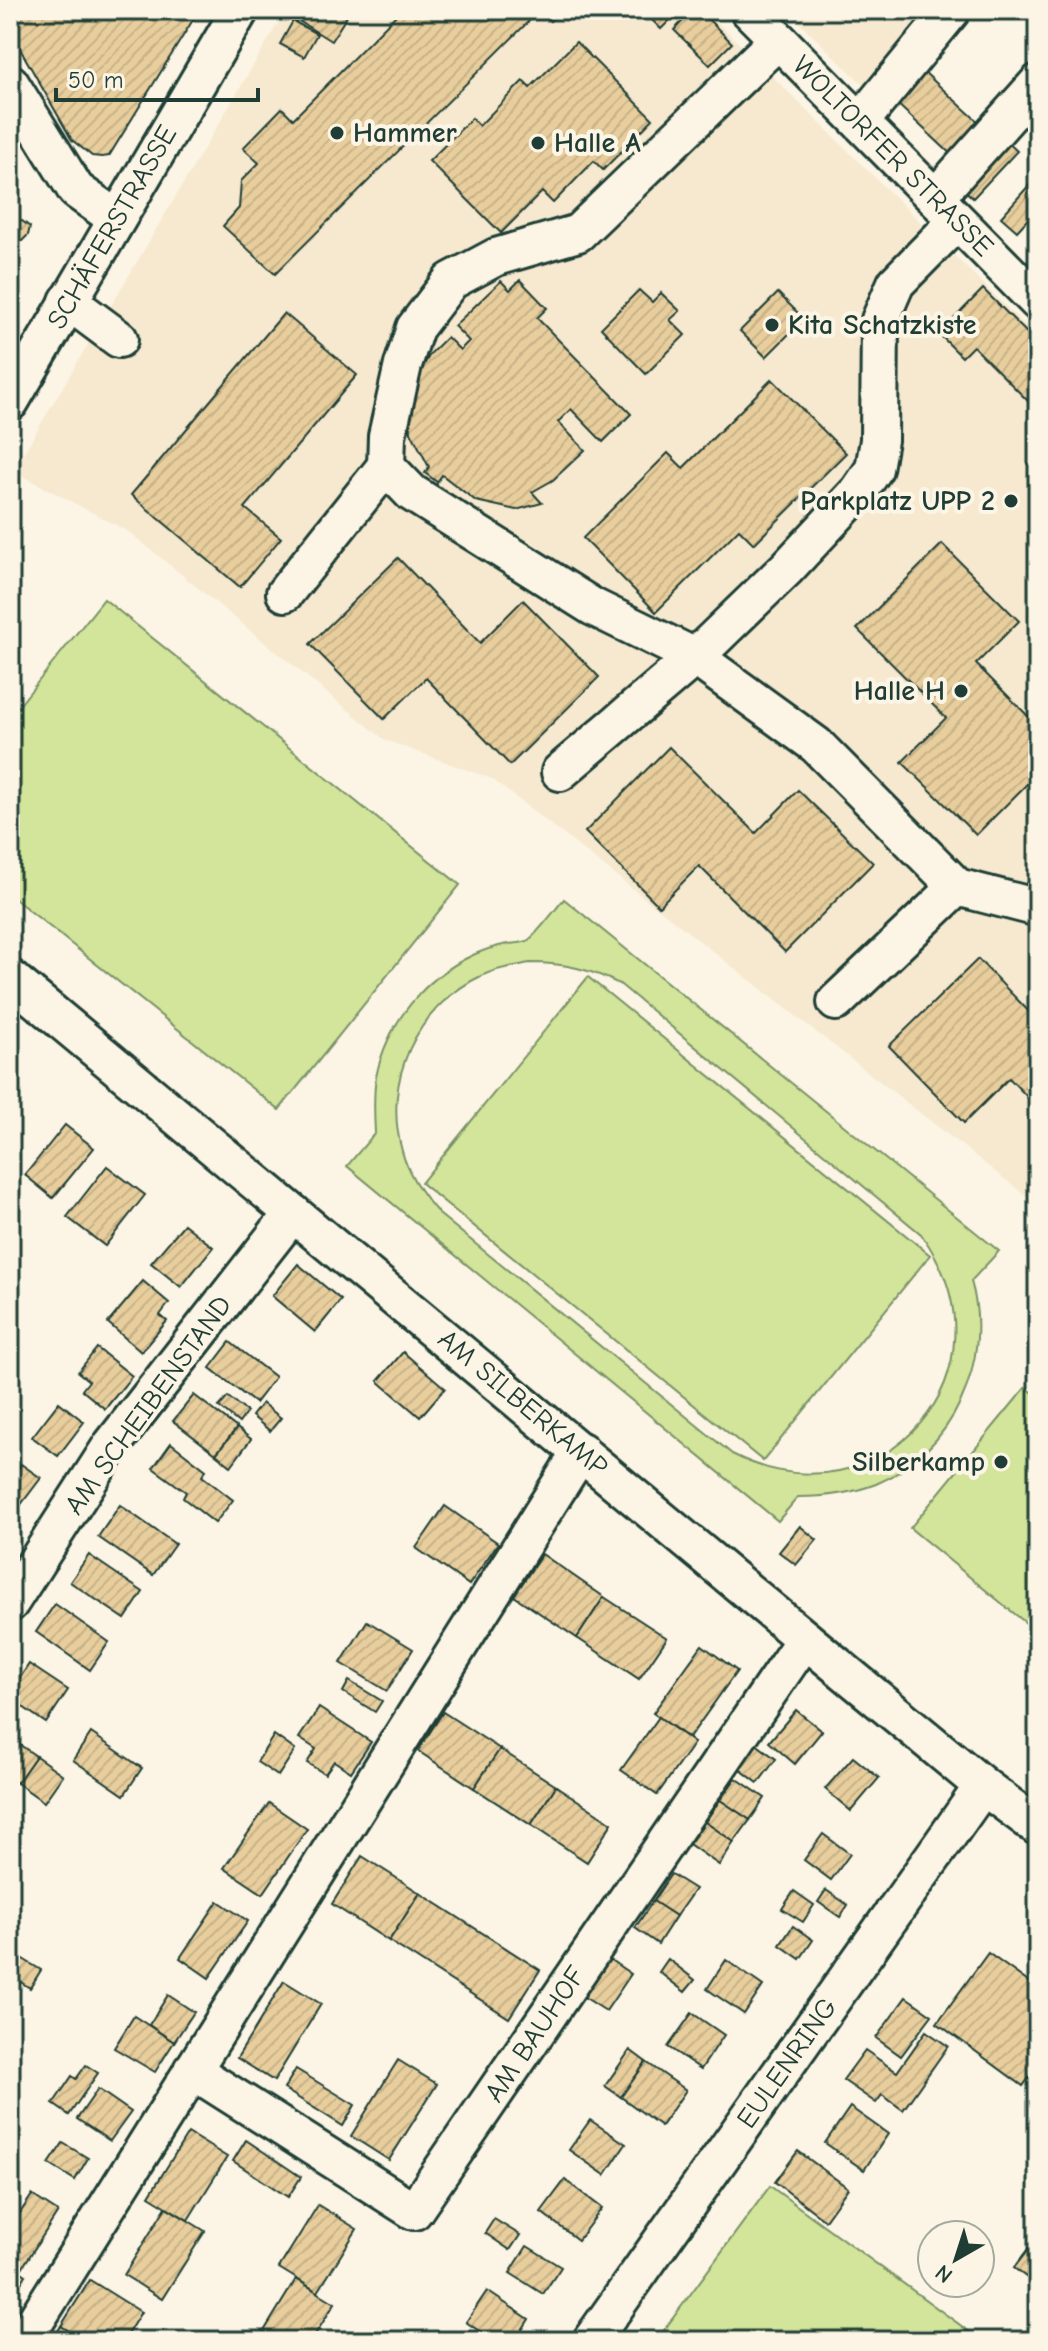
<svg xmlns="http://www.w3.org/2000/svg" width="1048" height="2351" font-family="'Comic Neue',sans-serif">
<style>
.built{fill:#f6e9cf}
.garden{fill:#d3e59a;stroke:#799167;stroke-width:2;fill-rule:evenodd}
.building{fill:url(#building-hatch);stroke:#1f3d34;stroke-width:2}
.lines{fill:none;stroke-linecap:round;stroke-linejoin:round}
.minor-casing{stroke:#1f3d34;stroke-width:42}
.minor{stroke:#fcf5e5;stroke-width:36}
.poi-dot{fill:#1f3d34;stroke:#fcf5e5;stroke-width:3}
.labels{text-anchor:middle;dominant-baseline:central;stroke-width:8;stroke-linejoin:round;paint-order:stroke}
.poi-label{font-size:28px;font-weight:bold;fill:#1f3d34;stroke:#fcf5e5;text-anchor:start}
.street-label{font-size:28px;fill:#1f3d34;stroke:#fcf5e5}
</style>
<defs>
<pattern id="building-hatch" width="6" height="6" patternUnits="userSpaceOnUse" patternTransform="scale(2)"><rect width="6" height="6" fill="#e9ce9d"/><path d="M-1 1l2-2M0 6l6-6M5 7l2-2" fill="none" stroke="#c7b288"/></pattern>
</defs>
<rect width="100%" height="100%" fill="#fcf5e5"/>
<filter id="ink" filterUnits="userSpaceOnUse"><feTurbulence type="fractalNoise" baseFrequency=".0125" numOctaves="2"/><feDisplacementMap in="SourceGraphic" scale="16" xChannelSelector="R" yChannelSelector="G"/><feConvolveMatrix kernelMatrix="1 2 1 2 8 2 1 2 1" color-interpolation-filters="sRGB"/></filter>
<g filter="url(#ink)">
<g class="built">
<path d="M286 10H705L1038 338V1205L492 779 385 740 129 532 13 471Z"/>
<path d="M786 10H939L869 90Z"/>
</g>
<g class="garden">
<path d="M104 599 460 885 279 1110 10 895V717Z"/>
<path d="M564 899 999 1251 971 1281C994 1361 953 1452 876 1484 850 1494 825 1497 798 1497L778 1521 347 1166 375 1133C374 1114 373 1095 376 1077 387 1023 424 978 473 955 482 951 493 947 503 945 510 943 520 944 527 941 535 937 557 907 564 899ZM530 963C564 963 591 969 621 985L921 1234C1020 1371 882 1530 732 1454L439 1214C423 1196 408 1175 402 1151 382 1081 416 1006 483 975 498 968 514 966 530 963Z"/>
<path d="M588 977 930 1255 763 1461 421 1183Z"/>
<path d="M1026 1387 1038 1397V1633L910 1528Z"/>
<path d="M770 2186 982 2341H656Z"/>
</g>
<g class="building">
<path d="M25 10H199L109 156 102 157 92 156 72 140 11 33Z"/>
<path d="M299 10H337L347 16 331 41 294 18Z"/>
<path d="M401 10H540L275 274 223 226 239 208 241 181 259 163 243 148 282 108 293 119Z"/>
<path d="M540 10H562L550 21Z"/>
<path d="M642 10H680L661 29Z"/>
<path d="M693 10H699L732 43 710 65 674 30Z"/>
<path d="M293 21 317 34 304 57 280 44Z"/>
<path d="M576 42 653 119 603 170 594 161 553 203 542 192 501 233 429 161 472 118 479 126 523 81 530 88Z"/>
<path d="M923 71 984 127 955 158 894 101Z"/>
<path d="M1003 138 1017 151 973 198 959 185Z"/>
<path d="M1038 175V208L1017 231 1001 217Z"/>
<path d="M14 220 22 221 30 227 28 235 22 241H15L11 247 16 251 10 260V222Z"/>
<path d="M520 280 547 308 537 318 631 414 603 442 571 409 558 422 585 450 553 480 532 492 542 503 516 510 476 501 442 475 437 482 425 473 429 467 411 432 410 414 418 376 430 354 447 337 460 350 469 341 454 326 501 281 510 290Z"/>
<path d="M983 289 1038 344V411L973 346 962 357 939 334Z"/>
<path d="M639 290 652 302 661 293 680 311 670 320 685 335 646 374 601 328Z"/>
<path d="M778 293 804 319 766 357 740 331Z"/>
<path d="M284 313 357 375 245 508 281 538 240 587 131 495Z"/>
<path d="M772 379 846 453 754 544 739 529 656 612 583 538 668 453 683 468Z"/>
<path d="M942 544 1019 621 976 664 1038 726V773L976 835 902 762 946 718 857 629Z"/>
<path d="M398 558 480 643 523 600 599 677 510 765 426 678 384 719 310 644Z"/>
<path d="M669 747 756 833 798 790 873 863 785 952 699 866 659 906 585 832Z"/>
<path d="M978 959 1038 1021V1108L1009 1078 964 1123 889 1046Z"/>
<path d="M10 1083 21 1092 10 1106Z"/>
<path d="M65 1125 94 1148 53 1198 25 1175Z"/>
<path d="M107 1166 145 1195 105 1246 67 1217Z"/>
<path d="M184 1224 213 1247 181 1287 151 1263Z"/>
<path d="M298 1264 341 1300 315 1332 272 1296Z"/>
<path d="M143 1281 169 1303 160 1315 167 1321 141 1352 108 1323Z"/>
<path d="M230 1342 275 1377 255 1403 210 1368Z"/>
<path d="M97 1348 132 1376 105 1409 82 1390 89 1381 78 1372Z"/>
<path d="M403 1352 445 1388 420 1417 378 1381Z"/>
<path d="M194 1395 237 1428 216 1454 173 1421Z"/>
<path d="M228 1397 247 1412 239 1423 219 1407Z"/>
<path d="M59 1402 84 1422 58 1456 32 1437Z"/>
<path d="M262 1403 281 1418 270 1431 252 1416Z"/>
<path d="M237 1428 251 1439 231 1466 216 1454Z"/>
<path d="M171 1443 206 1470 202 1476 233 1500 215 1523 183 1498 186 1492 153 1468Z"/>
<path d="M21 1464 41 1478 16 1511 10 1506V1479Z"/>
<path d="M120 1505 175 1544 153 1575 98 1537Z"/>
<path d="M445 1506 498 1543 469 1585 416 1548Z"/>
<path d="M800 1526 817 1540 796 1565 779 1552Z"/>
<path d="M542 1554 604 1597 577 1638 514 1596Z"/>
<path d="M89 1555 143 1592 125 1619 70 1582Z"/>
<path d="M604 1597 667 1638 639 1679 577 1638Z"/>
<path d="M55 1604 109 1642 90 1670 36 1632Z"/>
<path d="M367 1621 413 1649 387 1691 341 1663Z"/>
<path d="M702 1645 737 1671 689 1738 653 1713Z"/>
<path d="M29 1664 68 1690 46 1723 10 1698V1693Z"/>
<path d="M349 1681 382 1701 375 1712 343 1692Z"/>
<path d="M319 1708 371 1742 351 1772 334 1761 325 1774 307 1763 316 1749 299 1738Z"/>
<path d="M796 1710 822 1731 795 1764 769 1742Z"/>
<path d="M443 1712 500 1749 474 1788 418 1751Z"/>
<path d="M659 1717 694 1743 657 1795 621 1770Z"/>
<path d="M91 1733 142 1768 124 1795 73 1760Z"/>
<path d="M274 1735 295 1750 278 1776 257 1762Z"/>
<path d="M10 1738 36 1756 17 1783 10 1778Z"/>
<path d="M755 1743 776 1759 758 1783 737 1767Z"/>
<path d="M500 1749 556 1786 531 1825 474 1788Z"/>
<path d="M36 1756 63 1775 44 1802 17 1783Z"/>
<path d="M853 1757 879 1778 851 1811 825 1789Z"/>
<path d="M736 1778 765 1798 750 1820 720 1800Z"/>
<path d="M556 1786 612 1823 587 1862 531 1825Z"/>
<path d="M720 1800 750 1820 734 1842 705 1822Z"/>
<path d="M269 1803 307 1829 263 1894 224 1868Z"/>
<path d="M705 1822 734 1842 719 1865 689 1844Z"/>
<path d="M823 1834 850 1854 831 1880 804 1860Z"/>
<path d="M362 1856 420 1893 389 1941 332 1904Z"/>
<path d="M671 1874 695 1889 676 1916 653 1901Z"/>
<path d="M826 1890 848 1905 840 1917 818 1902Z"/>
<path d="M794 1891 814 1905 803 1922 782 1909Z"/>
<path d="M420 1893 540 1970 509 2018 389 1941Z"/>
<path d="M218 1901 248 1921 209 1978 180 1958Z"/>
<path d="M653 1901 676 1916 658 1944 635 1928Z"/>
<path d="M793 1926 813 1940 800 1959 780 1945Z"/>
<path d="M13 1953 41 1970 30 1988 10 1975V1957Z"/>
<path d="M988 1953 1038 1989V2032L1035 2036 1038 2038V2066L1023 2086 937 2023Z"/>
<path d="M606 1957 631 1974 606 2011 581 1995Z"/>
<path d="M668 1959 695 1980 685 1992 659 1972Z"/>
<path d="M726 1960 763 1986 744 2014 707 1989Z"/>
<path d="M284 1981 321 2004 274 2081 237 2058Z"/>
<path d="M168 1995 194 2012 174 2042 149 2025Z"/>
<path d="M906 1997 932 2015 901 2056 876 2038Z"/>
<path d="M692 2013 724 2035 701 2069 668 2047Z"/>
<path d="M134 2016 174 2042 155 2072 114 2048Z"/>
<path d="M926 2031 948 2046 903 2110 882 2095 876 2103 843 2080 865 2050 897 2072Z"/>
<path d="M630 2050 646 2062 621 2097 605 2086Z"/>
<path d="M398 2060 437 2084 389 2160 351 2136Z"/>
<path d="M646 2062 686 2090 661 2126 621 2097Z"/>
<path d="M86 2065 98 2073 69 2115 53 2104 72 2076 76 2079Z"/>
<path d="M296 2069 355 2105 343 2126 284 2089Z"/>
<path d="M98 2089 131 2112 110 2141 77 2119Z"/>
<path d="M850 2107 888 2134 864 2170 825 2143Z"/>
<path d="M590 2120 626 2144 605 2175 569 2150Z"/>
<path d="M188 2133 227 2157 188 2220 149 2196Z"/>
<path d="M246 2140 301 2177 288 2197 233 2161Z"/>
<path d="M63 2143 88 2158 75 2180 49 2164Z"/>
<path d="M798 2151 848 2188 825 2220 775 2182Z"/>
<path d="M565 2180 602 2208 578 2240 541 2212Z"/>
<path d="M32 2195 58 2212 20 2271 10 2264V2228Z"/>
<path d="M318 2205 357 2229 318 2292 279 2268Z"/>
<path d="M166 2207 205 2231 162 2299 124 2275Z"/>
<path d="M494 2219 520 2235 510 2250 485 2233Z"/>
<path d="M1038 2237V2286L1014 2268Z"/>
<path d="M527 2246 561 2267 543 2294 510 2273Z"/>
<path d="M10 2264 26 2275 10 2300Z"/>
<path d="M296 2279 335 2303 311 2341H258Z"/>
<path d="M90 2280 141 2312 123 2341H85L61 2326Z"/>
<path d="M487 2291 529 2319 515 2341H494L466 2322Z"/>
<path d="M61 2326 85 2341H52Z"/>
</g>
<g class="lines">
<g class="minor-casing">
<g id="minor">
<path d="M749 10 1038 302"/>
<path d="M778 40 578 233 496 257 451 281 415 328 403 365 387 436 386 466 412 493 593 607 695 657 787 568 859 491 874 469 879 440 880 320 896 283 957 221"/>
<path d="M10 83 76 190 117 219"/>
<path d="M860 122 952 10"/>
<path d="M935 198 1038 83"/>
<path d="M68 301 119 339"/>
<path d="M10 402 240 10"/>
<path d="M285 593 386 466"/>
<path d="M560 772 695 657 816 745 957 887 1031 906 1038 900"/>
<path d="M10 978 805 1639 983 1786 1038 1827"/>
<path d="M836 1002 957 887"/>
<path d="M10 1603 111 1446 293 1213"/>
<path d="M192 2070 414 2211 805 1639"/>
<path d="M23 2341 581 1451"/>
<path d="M591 2341 983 1786"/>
</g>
</g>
<use href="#minor" class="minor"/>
</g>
</g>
<g class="poi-dot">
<circle cx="337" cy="133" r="8"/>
<circle cx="538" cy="143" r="8"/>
<circle cx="772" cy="325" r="8"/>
<circle cx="1011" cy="501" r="8"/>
<circle cx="961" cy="691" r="8"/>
<circle cx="1001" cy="1462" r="8"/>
</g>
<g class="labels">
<g class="poi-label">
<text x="353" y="133">Hammer</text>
<text x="554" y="143">Halle A</text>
<text x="788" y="325">Kita Schatzkiste</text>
<text x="995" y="501" text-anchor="end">Parkplatz UPP 2</text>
<text x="945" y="691" text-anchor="end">Halle H</text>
<text x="985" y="1462" text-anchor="end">Silberkamp</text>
</g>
<g class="street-label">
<text transform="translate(893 156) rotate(45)">WOLTORFER STRASSE</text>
<text transform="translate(112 227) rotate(-60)">SCHÄFERSTRASSE</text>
<text transform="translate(523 1403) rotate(40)">AM SILBERKAMP</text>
<text transform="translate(148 1405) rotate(-54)">AM SCHEIBENSTAND</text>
<text transform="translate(535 2034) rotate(-56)">AM BAUHOF</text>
<text transform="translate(787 2063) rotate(-55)">EULENRING</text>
</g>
</g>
<rect width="1048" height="2351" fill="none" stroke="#fcf5e5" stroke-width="40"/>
<rect x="20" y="20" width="1008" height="2311" fill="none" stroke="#1f3d34" stroke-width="3" filter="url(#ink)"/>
<g transform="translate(956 2259) rotate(219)"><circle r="38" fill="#fcf5e5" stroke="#a4ab9e" stroke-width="2"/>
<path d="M0-6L14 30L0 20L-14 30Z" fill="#1f3d34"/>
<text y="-12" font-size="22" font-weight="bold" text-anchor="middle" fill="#1f3d34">N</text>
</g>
<path d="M56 88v12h202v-12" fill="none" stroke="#1f3d34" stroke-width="4"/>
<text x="68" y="88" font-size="24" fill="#1f3d34" stroke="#fcf5e5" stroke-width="6" paint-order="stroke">50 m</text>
</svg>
